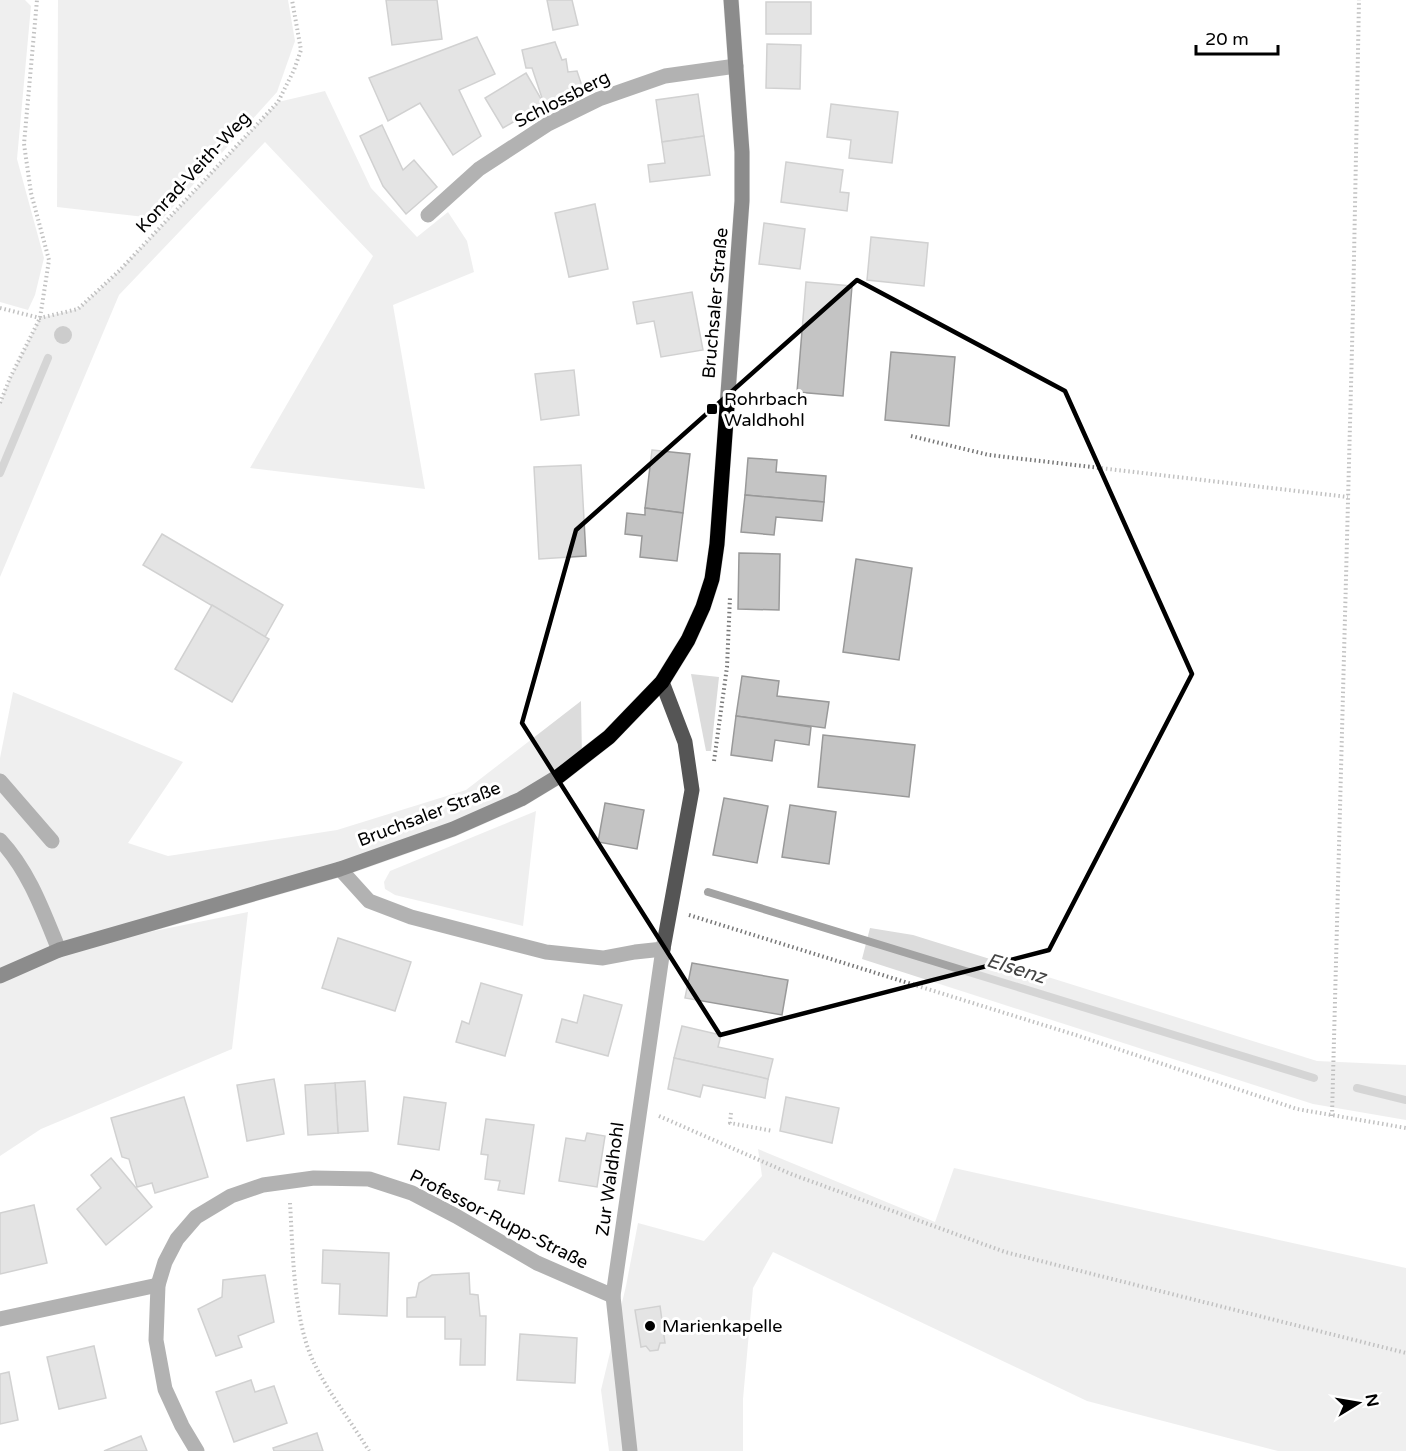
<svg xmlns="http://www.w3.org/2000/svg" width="1406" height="1451" font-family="'Varela Round',sans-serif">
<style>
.green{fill:#dcdcdc}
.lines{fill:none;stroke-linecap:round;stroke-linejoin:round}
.stream{stroke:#a3a3a3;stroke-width:8}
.building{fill:#c4c4c4;stroke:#999;stroke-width:1.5}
.major-casing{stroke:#dbdbdb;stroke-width:16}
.path{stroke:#777;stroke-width:4;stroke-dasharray:1.5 3;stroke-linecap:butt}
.minor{stroke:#555;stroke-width:15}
.major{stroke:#000;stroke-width:15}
.tree{fill:#8f8f8f}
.marked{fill:none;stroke:#000;stroke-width:4.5;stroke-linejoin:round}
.poi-dot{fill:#000;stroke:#fff;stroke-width:2}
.labels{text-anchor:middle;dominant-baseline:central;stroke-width:6;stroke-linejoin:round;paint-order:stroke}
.street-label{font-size:18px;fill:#000;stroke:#fff}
.poi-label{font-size:18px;fill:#000;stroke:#fff;text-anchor:start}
.water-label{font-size:20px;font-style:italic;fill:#444;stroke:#fff}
</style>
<rect width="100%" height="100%" fill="#fff"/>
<g class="green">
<path d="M0 0H25L31 6 17 159 44 258 35 295 28 310 0 302Z"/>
<path d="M58 0H288L295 41 277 92 162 219 57 207Z"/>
<path d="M325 91 371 188 417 237 448 212 467 241 474 272 393 305 425 489 250 468 373 256 265 142 119 295 0 577V403L10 378 40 318 78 309 120 270 278 102Z"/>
<path d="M691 674 719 677 711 751H706Z"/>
<path d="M13 692 183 762 128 843 168 856 337 830 466 790 581 701 582 758 453 830 70 948 248 912 232 1049 41 1129 0 1156V758Z"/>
<path d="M536 811 523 926 395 895 385 889 384 882 390 871Z"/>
<path d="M870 928 913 935 1317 1061 1406 1065V1120L1313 1104 862 959Z"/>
<path d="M758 1149 935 1222 954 1168 1406 1268V1451H1278L1087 1401 773 1252 753 1288 743 1399V1451H609L601 1390 626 1286 638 1223 704 1241 762 1176Z"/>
</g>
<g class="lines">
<g class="stream">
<path d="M0 473 48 358"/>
<path d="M708 892 1314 1078"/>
<path d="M1357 1088 1406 1100"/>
</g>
</g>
<g class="building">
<path d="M386 0H437L442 39 392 45Z"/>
<path d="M547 0H572L578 25 553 30Z"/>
<rect x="766" y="2" width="45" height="32"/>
<path d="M477 37 495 74 459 90 481 136 453 155 420 103 388 121 369 78Z"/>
<path d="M555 42 562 60 566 59 568 72 577 71 582 86 544 104 532 68H526L522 50Z"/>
<path d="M767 44 801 45 800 89 766 88Z"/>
<path d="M526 73 544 104 503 128 485 98Z"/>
<path d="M698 94 704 136 662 142 656 100Z"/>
<path d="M831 104 898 112 892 163 849 158 851 140 827 137Z"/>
<path d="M382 125 403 170 414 160 437 187 406 214 383 186 360 136Z"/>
<path d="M704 136 710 175 650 182 648 165 665 163 662 142Z"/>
<path d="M786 162 843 170 840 192 849 193 847 211 781 202Z"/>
<path d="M595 204 608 269 569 277 555 213Z"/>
<path d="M764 223 805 229 800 269 759 264Z"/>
<path d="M871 237 928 243 924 286 867 280Z"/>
<path d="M806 282 852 286 843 396 797 392Z"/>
<path d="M692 292 703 350 661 357 654 321 637 324 633 302Z"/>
<path d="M891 352 955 357 949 426 885 420Z"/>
<path d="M574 370 579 415 541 420 535 374Z"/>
<path d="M652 450 690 454 683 513 645 508Z"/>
<path d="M748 458 777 460 776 472 826 476 824 502 745 495Z"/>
<path d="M581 465 586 556 539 559 534 467Z"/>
<path d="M745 495 824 502 822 521 776 517 774 535 741 532Z"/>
<path d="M645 508 683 513 677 561 640 557 642 536 625 534 627 513 645 515Z"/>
<path d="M162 534 283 605 265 637 143 565Z"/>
<path d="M739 553 780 554 779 610 738 609Z"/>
<path d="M856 559 912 568 899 660 843 652Z"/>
<path d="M212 605 269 639 232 702 175 669Z"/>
<path d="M742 676 779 681 777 696 829 702 825 728 736 716Z"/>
<path d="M736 716 811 727 809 745 775 740 772 761 731 755Z"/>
<path d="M823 735 915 745 909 797 818 787Z"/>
<path d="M724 798 768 806 757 863 713 855Z"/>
<path d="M605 803 644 810 637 849 598 842Z"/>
<path d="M790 805 836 812 829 864 782 857Z"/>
<path d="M338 938 411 962 395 1011 322 988Z"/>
<path d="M692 963 788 980 782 1015 685 998Z"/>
<path d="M481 983 522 995 505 1056 456 1042 462 1021 469 1024Z"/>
<path d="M584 995 622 1005 608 1056 556 1042 562 1019 577 1023Z"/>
<path d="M682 1026 721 1035 718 1047 773 1059 768 1079 674 1058Z"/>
<path d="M674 1058 768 1079 765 1098 703 1085 700 1097 668 1089Z"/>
<path d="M274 1079 284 1134 247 1141 237 1085Z"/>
<path d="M365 1081 368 1131 338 1133 335 1083Z"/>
<path d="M335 1083 338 1133 308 1135 305 1085Z"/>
<path d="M184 1097 208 1177 155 1193 152 1183 137 1187 129 1159 122 1157 111 1118Z"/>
<path d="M404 1097 446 1103 439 1150 398 1144Z"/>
<path d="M786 1097 839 1108 832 1143 780 1131Z"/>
<path d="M486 1119 534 1125 524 1194 498 1190 500 1181 485 1179 488 1155 481 1154Z"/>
<path d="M587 1133 605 1136 597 1187 559 1181 566 1138 585 1141Z"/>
<path d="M111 1158 152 1207 106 1245 77 1209 101 1188 91 1175Z"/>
<path d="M34 1205 47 1263 0 1274V1213Z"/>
<path d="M323 1250 389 1253 387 1316 339 1314 340 1284 322 1283Z"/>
<path d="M469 1273 470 1294 478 1295 480 1316H486L485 1365H460L461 1339H445V1317H407V1298L416 1297 419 1283 432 1275Z"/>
<path d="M265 1275 274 1322 238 1336 242 1347 216 1356 198 1309 222 1297 223 1280Z"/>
<path d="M660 1306 665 1343H660L658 1350 650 1351 646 1346 641 1347 635 1310Z"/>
<path d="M520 1334 577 1338 575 1383 517 1380Z"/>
<path d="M94 1346 106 1398 59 1409 47 1357Z"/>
<path d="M9 1372 18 1420 0 1424V1374Z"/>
<path d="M251 1380 255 1392 274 1386 287 1423 234 1442 216 1392Z"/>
<path d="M317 1433 323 1451H274L273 1448Z"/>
<path d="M141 1436 147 1451H104Z"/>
</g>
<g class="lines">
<g class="major-casing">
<path id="major" d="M0 976 59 950 340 869 453 829 521 799 559 776 609 737 662 682 688 640 703 607 712 579 717 544 742 201V152L731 0"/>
</g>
<g class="path">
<path d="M0 308 40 318 78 309 120 270 278 102 294 70 301 50 292 0"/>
<path d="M0 403 10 378 40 318 49 260 31 193 24 144 37 0"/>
<path d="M911 436 989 455 1348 497"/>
<path d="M714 761 727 667 730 597"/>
<path d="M689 915 1079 1036 1297 1109 1406 1128"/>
<path d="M731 1113 730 1123 773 1131"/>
<path d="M659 1116 791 1174 1005 1252 1406 1353"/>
<path d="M1332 1116 1353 309 1359 0"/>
<path d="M290 1203C293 1251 293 1322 315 1365 330 1395 352 1423 369 1451"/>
</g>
<g class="minor">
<path d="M428 215 479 169 548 124 599 99 665 76 736 66"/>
<path d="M0 781 52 841"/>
<path d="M0 840C29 871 43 911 59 950"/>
<path d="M340 869 369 901 411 917 546 952 603 958 635 952 663 949"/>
<path d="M0 1319 158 1285"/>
<path d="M197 1451 182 1426 165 1389 156 1340 158 1285 165 1262 177 1239 196 1217 231 1196 263 1185 314 1178 369 1179 412 1193 456 1216 537 1263 613 1296"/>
<path d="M630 1451 613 1296 663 949 692 790 685 742 662 682"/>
</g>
<use href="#major" class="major"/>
</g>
<circle class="tree" cx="63" cy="335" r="9"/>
<path d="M0 0H1406V1451H0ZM857 280 1065 391 1192 674 1049 950 720 1035 522 723 576 530Z" fill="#fff" fill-opacity=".55" fill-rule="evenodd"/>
<path class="marked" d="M857 280 1065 391 1192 674 1049 950 720 1035 522 723 576 530Z"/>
<g class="poi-dot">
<rect x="706" y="403" width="12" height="12" rx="3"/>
<circle cx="650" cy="1326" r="6"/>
</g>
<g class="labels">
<g class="street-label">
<text transform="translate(562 99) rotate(-27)">Schlossberg</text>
<text transform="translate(193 172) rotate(-47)">Konrad-Veith-Weg</text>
<text transform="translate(715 303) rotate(-85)">Bruchsaler Straße</text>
<text transform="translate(429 814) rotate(-21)">Bruchsaler Straße</text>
<text transform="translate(610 1179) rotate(-82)">Zur Waldhohl</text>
<text transform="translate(499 1219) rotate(27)">Professor-Rupp-Straße</text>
</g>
<g class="poi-label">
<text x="724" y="399">Rohrbach<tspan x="724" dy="21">Waldhohl</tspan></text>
<text x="662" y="1326">Marienkapelle</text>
</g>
<g class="water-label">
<text transform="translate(1016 969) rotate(17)">Elsenz</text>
</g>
</g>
<g transform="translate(1358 1403) rotate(79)" stroke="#ffffff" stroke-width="4.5" paint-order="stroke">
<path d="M0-4.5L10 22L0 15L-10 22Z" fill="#000000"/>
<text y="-9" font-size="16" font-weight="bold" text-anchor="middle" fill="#000000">N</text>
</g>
<path d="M1196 45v9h82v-9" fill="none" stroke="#000000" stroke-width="3"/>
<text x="1205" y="45" font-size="18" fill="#000000" stroke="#ffffff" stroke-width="4.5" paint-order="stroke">20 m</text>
</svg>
